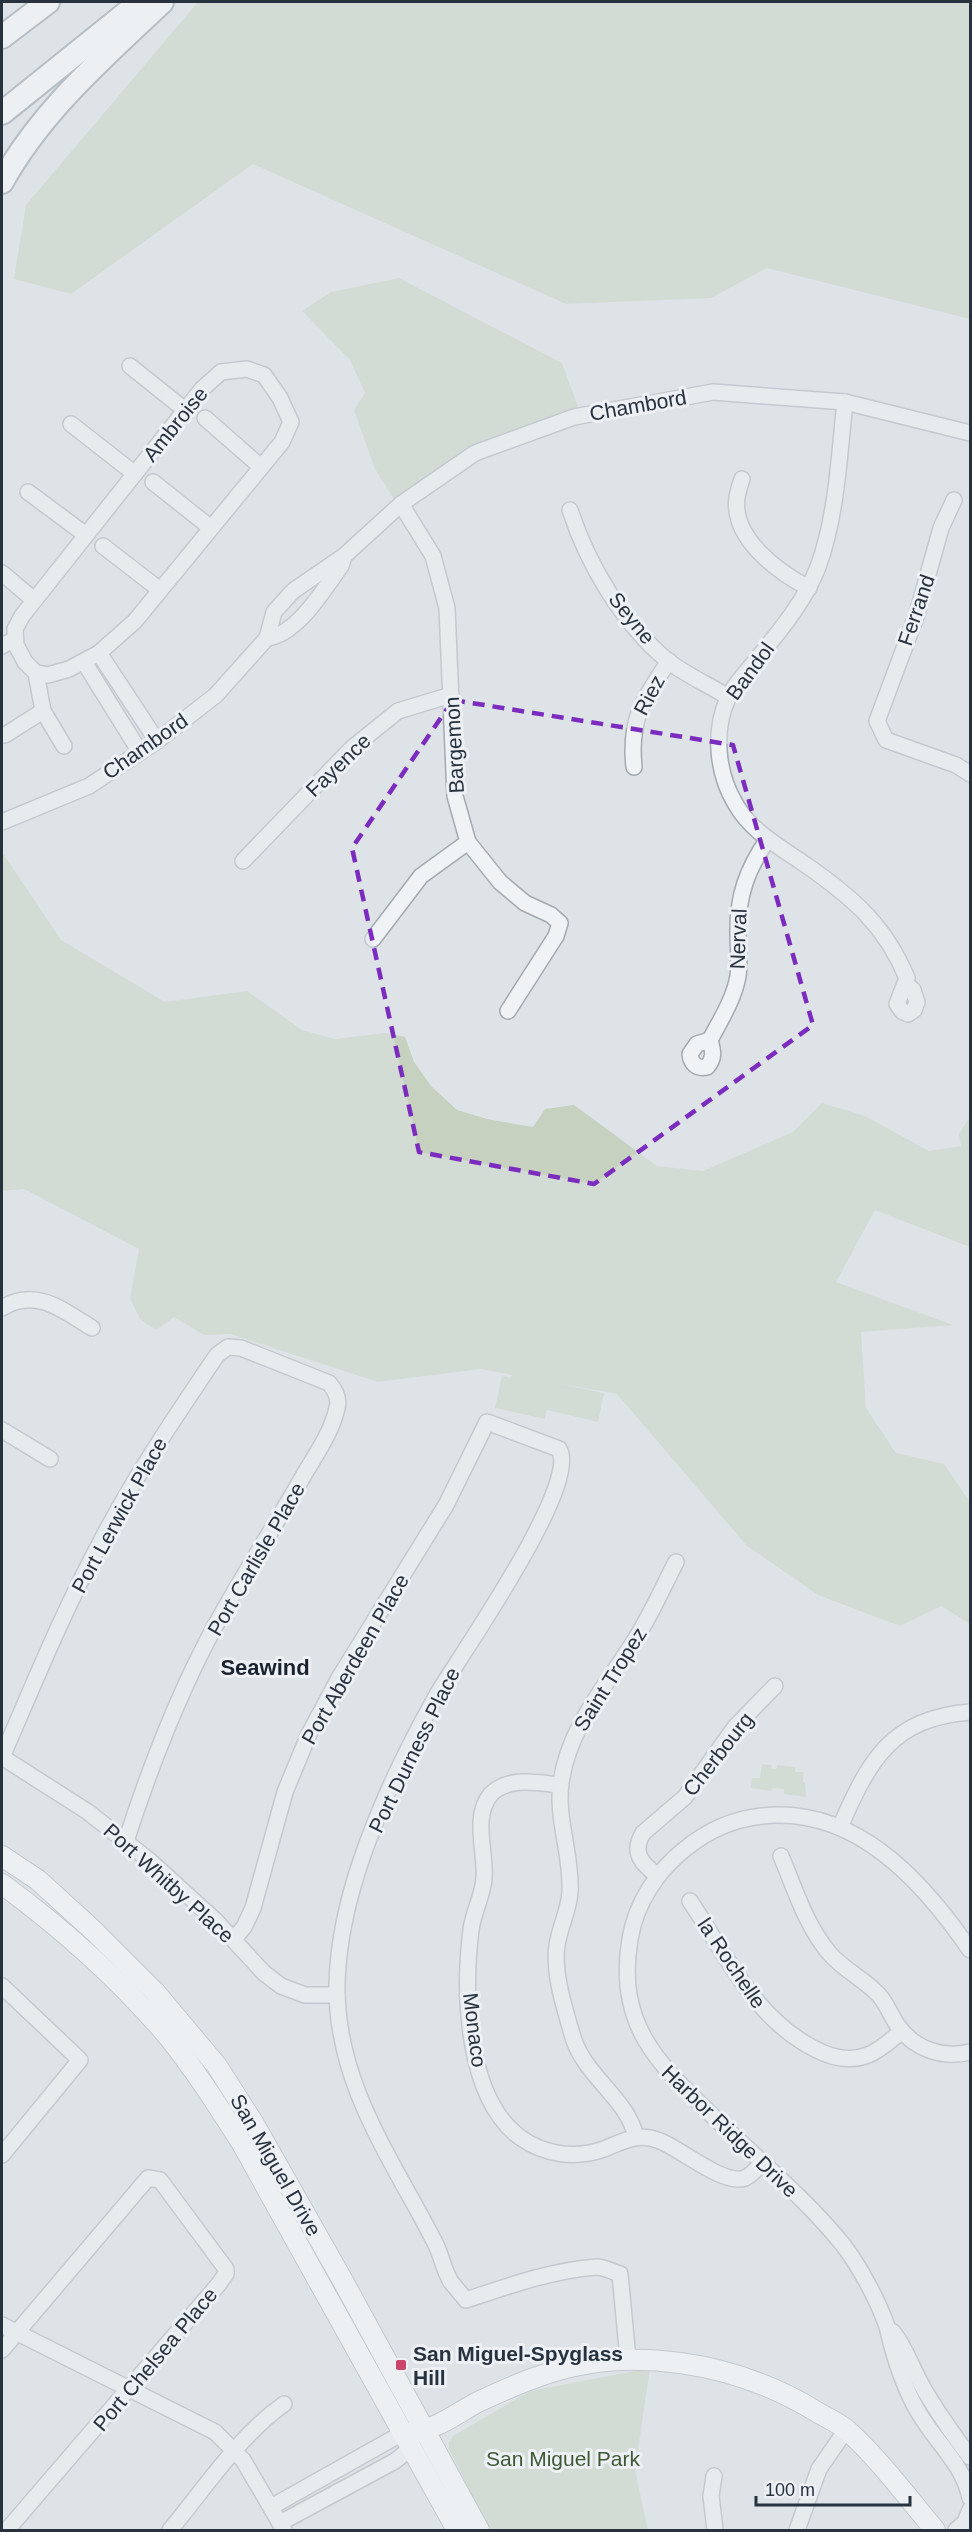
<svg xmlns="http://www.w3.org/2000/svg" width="972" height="2532" font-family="Arial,sans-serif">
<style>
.green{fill:#c6d1bf}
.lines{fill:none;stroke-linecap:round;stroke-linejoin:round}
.minor-casing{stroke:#a3aab1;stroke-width:18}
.major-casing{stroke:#9da9b3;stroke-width:22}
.highway-casing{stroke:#86929d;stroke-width:26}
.minor{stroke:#f0f3f6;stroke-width:15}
.major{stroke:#fff;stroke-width:20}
.highway{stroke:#fff;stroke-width:22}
.marked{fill:none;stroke:#7b2cbf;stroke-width:4.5;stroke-dasharray:12 8;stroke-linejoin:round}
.poi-dot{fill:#cb446a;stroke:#edf1f5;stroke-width:2}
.labels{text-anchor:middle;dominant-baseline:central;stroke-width:6;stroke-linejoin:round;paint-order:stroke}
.street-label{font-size:21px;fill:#27323e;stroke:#edf1f5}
.poi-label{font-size:21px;font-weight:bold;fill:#27323e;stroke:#edf1f5;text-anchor:start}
.park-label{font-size:21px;fill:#405935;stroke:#edf1f5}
.neighbourhood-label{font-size:22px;font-weight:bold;fill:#1a232e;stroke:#edf1f5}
</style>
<rect width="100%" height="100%" fill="#dee3e7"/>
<g class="green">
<path d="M198 2H970V319L767 268 711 298 566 304 253 164 71 294 14 279 26 205Z"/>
<path d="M399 278 562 363 579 409 485 443 394 499 375 469 354 410 365 393 350 360 302 311 331 292Z"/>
<path d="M2 852 61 940 165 1002 247 991 302 1030 335 1039 385 1033 405 1037 414 1062 431 1086 457 1110 487 1119 533 1127 545 1109 574 1105 657 1166 703 1171 793 1132 822 1103 865 1116 929 1151 961 1146 959 1134 970 1117V1247L875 1210 836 1282 953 1325 861 1332 866 1408 896 1453 944 1464 970 1502V1624L941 1606 900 1626 818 1595 747 1546 617 1394 556 1383 604 1393 598 1422 547 1410 545 1419 495 1408 502 1376 511 1378 512 1375 482 1369 378 1382 230 1334 204 1335 174 1317 156 1330 140 1319 130 1298 139 1249 24 1189 2 1191Z"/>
<path d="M762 1764 772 1765 771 1768 776 1769 777 1765 795 1767V1772H804L803 1782 805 1783 806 1797 784 1794V1789L774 1788 770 1791 751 1788 752 1778H760Z"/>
<path d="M650 2368 635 2470 648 2530H489L449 2449V2442L453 2436 530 2391Z"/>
</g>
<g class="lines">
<g class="minor-casing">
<g id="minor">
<path d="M130 366 185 410"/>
<path d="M247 369 264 375 280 398 291 422 282 442 135 621 99 653 69 669 48 675 36 673 25 662 16 645 15 629 22 616 202 389 221 372Z"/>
<path d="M845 402C839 456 837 515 818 567 803 605 777 634 752 665 744 675 733 686 728 698 713 731 717 773 735 803 751 832 779 846 806 865 852 897 885 925 907 978L897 1004 902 1011 908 1014 914 1010 917 1002 913 990 906 984"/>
<path d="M205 418 261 467"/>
<path d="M71 424 135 474"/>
<path d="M742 479C740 485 738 492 737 497 731 538 778 572 809 588"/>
<path d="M153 482 211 528"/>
<path d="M28 492 86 535"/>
<path d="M954 500 941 528 917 614 877 721 886 740 956 765 970 774"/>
<path d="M401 504 433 556 447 608 455 796 468 842 500 882 525 903 551 915 560 923 556 936 508 1011"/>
<path d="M570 510C588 565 623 624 668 661 686 675 709 685 728 697"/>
<path d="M103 546 160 590"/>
<path d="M2 573 34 600"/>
<path d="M267 638C297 635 324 589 341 566L344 556"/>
<path d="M2 646 15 639"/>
<path d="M99 653 157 741"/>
<path d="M84 662 140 752"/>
<path d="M43 711 64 746"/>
<path d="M5 735 43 711 36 673"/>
<path d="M634 767C629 719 643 700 669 661"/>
<path d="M2 822 89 786 157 741 216 695 267 638 274 612 293 591 344 556 401 504 475 453 574 417 713 392 845 402 970 433"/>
<path d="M243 861 352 748 398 711 451 695"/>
<path d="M373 939 421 876 468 842"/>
<path d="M710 1040C721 1019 734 999 738 976 740 962 738 948 738 934 737 897 747 869 768 839"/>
<path d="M710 1040C713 1051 715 1058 707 1067 697 1069 691 1064 690 1054L697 1044Z"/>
<path d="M2 1308C35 1287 63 1310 92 1328"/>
<path d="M2 1430 50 1459"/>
<path d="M2 1757C33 1686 62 1614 99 1545 133 1479 175 1417 217 1355L228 1347 241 1348 329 1383C335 1390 340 1398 337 1408 332 1431 317 1453 305 1473 279 1519 250 1564 224 1610 182 1683 152 1761 126 1841"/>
<path d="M2 1757 88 1812 150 1861 216 1921 264 1973 281 1986 305 1995H337"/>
<path d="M560 1785C538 1783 509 1776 491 1794 472 1816 486 1852 484 1878 483 1896 473 1912 471 1930 463 1992 466 2099 521 2138 545 2155 576 2159 604 2149 623 2141 639 2132 660 2141 681 2149 724 2186 745 2178 752 2175 757 2168 762 2163"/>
<path d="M840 1827C869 1761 891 1718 970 1712"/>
<path d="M781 1856C795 1889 806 1926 830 1954 844 1970 864 1979 879 1995 887 2004 891 2016 898 2026 914 2049 943 2059 970 2052"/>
<path d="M658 1876C642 1864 631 1853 643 1833L685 1797 735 1727 775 1686"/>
<path d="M690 1901C727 1956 754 2018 815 2049 832 2058 850 2062 868 2055 881 2050 892 2039 902 2031"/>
<path d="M234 1939 244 1927 253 1908 285 1792 309 1734 339 1678 446 1505 487 1422 559 1449C581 1484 460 1656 438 1693 420 1725 402 1760 387 1794 361 1854 339 1917 337 1983 335 2081 390 2156 433 2239 441 2252 443 2269 451 2282 456 2288 461 2294 466 2300 508 2286 553 2270 597 2267 604 2267 613 2272 620 2274L628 2359"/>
<path d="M970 1950C922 1880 855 1806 762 1816 733 1819 707 1831 685 1849 657 1871 636 1903 630 1939 615 2027 661 2067 719 2122 761 2162 808 2201 844 2246 859 2266 876 2297 885 2321 888 2328 889 2335 891 2343 898 2369 908 2398 924 2421 940 2446 964 2467 970 2498"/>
<path d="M2 1986 80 2060 2 2155"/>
<path d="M636 2137C627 2097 583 2076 572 2034 564 2006 553 1973 557 1945 560 1926 569 1910 570 1892 572 1855 556 1819 561 1783 568 1729 605 1687 633 1643 650 1617 662 1589 676 1562"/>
<path d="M2 2325 215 2432 243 2460 284 2530"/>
<path d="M893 2332C905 2347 911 2365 920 2382 934 2408 952 2433 970 2457"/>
<path d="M2 2350 148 2178 160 2180 226 2269V2274L218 2285 7 2530"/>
<path d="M714 2476 711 2496 715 2530"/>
<path d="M271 2507 401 2434"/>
<path d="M280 2523 395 2461 410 2449"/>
<path d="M170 2530C206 2487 238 2437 284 2404"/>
<path d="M797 2530 819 2469 846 2430"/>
<path d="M956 2530 965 2522 970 2510"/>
</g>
</g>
<g class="major-casing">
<g id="major">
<path d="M2 1856 38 1880 95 1932 155 1992 217 2066 254 2124 343 2281 479 2530"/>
<path d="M2 1884C62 1928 117 1977 166 2034 194 2068 218 2106 241 2142L457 2530"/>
<path d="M412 2432C436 2430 457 2413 478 2402 497 2393 517 2384 537 2377 627 2343 736 2362 817 2412 827 2418 839 2423 848 2431 880 2460 907 2497 935 2530"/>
</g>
</g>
<g class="highway-casing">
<g id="highway">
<path d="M2 37 48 2"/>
<path d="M2 113 140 2"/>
<path d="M2 182C41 111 104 57 162 2"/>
</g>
</g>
<use href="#minor" class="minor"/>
<use href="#major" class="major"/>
<use href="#highway" class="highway"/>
</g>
<path d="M0 0H972V2532H0ZM453 700 733 745 813 1025 594 1184 419 1152 352 848Z" fill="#dee3e7" fill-opacity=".55" fill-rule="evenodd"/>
<path class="marked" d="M453 700 733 745 813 1025 594 1184 419 1152 352 848Z"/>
<rect class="poi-dot" x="395" y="2359" width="12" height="12" rx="3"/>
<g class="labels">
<g class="street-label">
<text transform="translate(638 405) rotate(-10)">Chambord</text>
<text transform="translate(175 424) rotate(-51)">Ambroise</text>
<text transform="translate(916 610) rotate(-71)">Ferrand</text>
<text transform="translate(632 618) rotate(51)">Seyne</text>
<text transform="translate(750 671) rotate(-54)">Bandol</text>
<text transform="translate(649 695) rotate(-62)">Riez</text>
<text transform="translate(454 745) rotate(-93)">Bargemon</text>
<text transform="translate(145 746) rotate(-35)">Chambord</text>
<text transform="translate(338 765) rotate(-44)">Fayence</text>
<text transform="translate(738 939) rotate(-88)">Nerval</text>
<text transform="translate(119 1515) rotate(-61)">Port Lerwick Place</text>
<text transform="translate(256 1559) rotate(-60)">Port Carlisle Place</text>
<text transform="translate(355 1659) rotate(-60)">Port Aberdeen Place</text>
<text transform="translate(610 1679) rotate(-58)">Saint Tropez</text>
<text transform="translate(414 1750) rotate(-64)">Port Durness Place</text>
<text transform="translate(718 1754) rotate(-52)">Cherbourg</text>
<text transform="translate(169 1883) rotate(42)">Port Whitby Place</text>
<text transform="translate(732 1963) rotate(56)">la Rochelle</text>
<text transform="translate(475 2030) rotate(83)">Monaco</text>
<text transform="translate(730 2131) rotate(44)">Harbor Ridge Drive</text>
<text transform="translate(276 2165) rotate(60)">San Miguel Drive</text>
<text transform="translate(155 2359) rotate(-50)">Port Chelsea Place</text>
</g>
<g class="poi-label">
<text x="413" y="2353">San Miguel-Spyglass<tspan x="413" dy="24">Hill</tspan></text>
</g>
<g class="park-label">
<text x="563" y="2458">San Miguel Park</text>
</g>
<g class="neighbourhood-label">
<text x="265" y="1667">Seawind</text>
</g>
</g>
<rect width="972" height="2532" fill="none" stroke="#27323e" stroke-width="6"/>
<path d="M756 2496v9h154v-9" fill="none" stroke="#27323e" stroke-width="3"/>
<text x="765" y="2496" font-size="18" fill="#27323e" stroke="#edf1f5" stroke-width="4.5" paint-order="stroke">100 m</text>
</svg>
